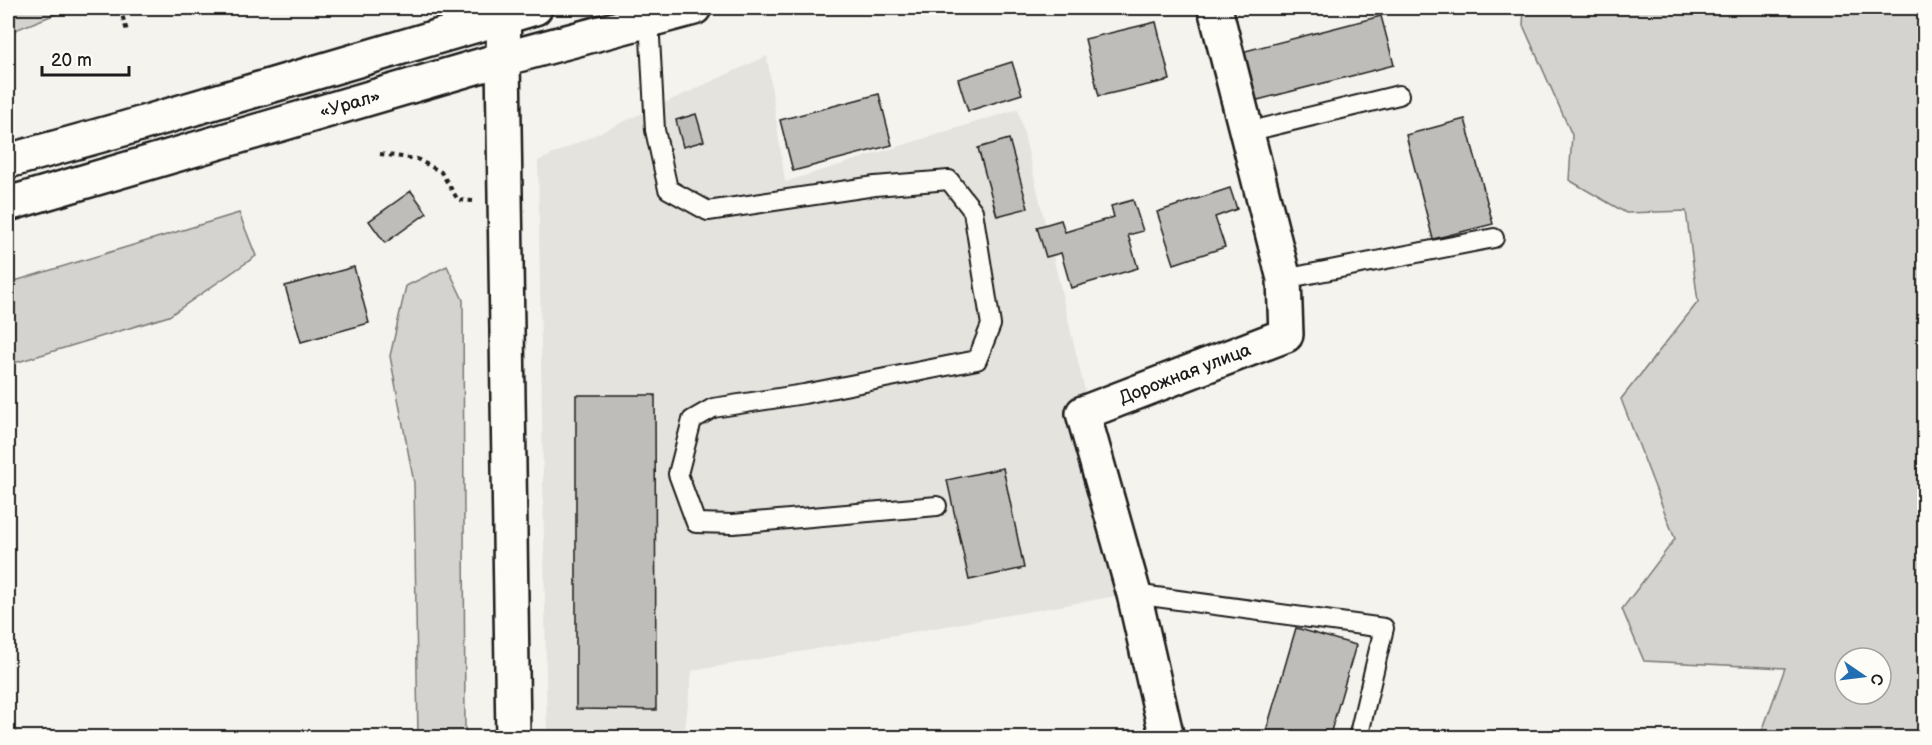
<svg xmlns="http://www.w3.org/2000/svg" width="1932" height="745" font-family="'Balsamiq Sans',sans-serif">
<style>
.built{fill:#e4e3de}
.green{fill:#d4d3cf;stroke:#787876;stroke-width:1.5;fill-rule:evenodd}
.building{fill:#bebdba;stroke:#1c1c1c;stroke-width:1.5}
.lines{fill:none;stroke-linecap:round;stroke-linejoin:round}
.lane-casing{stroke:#1c1c1c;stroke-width:22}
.street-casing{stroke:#1c1c1c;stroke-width:38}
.secondary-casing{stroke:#1c1c1c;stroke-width:38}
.highway-casing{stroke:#1c1c1c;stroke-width:38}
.path{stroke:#1c1c1c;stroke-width:4;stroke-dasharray:4.5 4.5;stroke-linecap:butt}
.lane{stroke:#fdfcf7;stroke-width:18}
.street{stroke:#fdfcf7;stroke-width:33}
.secondary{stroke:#fdfcf7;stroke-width:33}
.highway{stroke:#fdfcf7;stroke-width:33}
.labels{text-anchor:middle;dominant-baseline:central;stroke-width:5;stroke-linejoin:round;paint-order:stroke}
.street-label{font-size:18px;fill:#1c1c1c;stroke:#fdfcf7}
</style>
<rect width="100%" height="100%" fill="#f4f3ee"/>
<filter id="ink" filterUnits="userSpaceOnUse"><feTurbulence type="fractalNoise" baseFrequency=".0167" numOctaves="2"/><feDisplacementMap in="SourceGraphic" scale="12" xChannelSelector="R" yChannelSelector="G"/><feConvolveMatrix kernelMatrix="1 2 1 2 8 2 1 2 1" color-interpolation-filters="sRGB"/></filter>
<g filter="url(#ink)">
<path class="built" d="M767 56 785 182 1018 109 1133 593 692 671 684 737H547L538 161Z"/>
<g class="green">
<path d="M8 8H71L8 33Z"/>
<path d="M1524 8H1924V737H1760L1785 668 1644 661 1622 609 1675 539 1621 399 1698 302 1686 211 1626 213 1569 180 1572 135 1523 25ZM1845 658H1881V694H1845Z"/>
<path d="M239 213 256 256 169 316 8 365V283Z"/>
<path d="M447 266 463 300 465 737H418L414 483 390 356 406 286Z"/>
<path d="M8 704 12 726 19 737H8Z"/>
</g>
<g class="building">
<path d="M1381 16 1394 65 1242 104 1230 55Z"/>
<path d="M1156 22 1170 80 1099 96 1085 39Z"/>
<path d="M1012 62 1022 94 968 111 958 79Z"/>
<path d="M879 94 892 145 793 171 780 120Z"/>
<path d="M696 114 704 141 683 147 676 120Z"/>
<path d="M1465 119 1493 224 1433 239 1406 135Z"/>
<path d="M1009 139 1028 208 997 216 978 148Z"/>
<path d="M1230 188 1237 209 1215 217 1225 247 1174 264 1157 212Z"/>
<path d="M411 191 427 213 385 243 369 221Z"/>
<path d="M1133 200 1143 231 1128 235 1138 268 1071 288 1061 253 1046 257 1037 227 1061 220 1065 232 1114 217 1111 206Z"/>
<path d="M354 267 369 323 301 342 285 286Z"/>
<path d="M576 395H655L656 710 576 709Z"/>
<path d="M1003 468 1024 568 969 580 947 480Z"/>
<path d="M1296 628 1356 645 1329 738H1264Z"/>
</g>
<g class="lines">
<g class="lane-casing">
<g id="lane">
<path d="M649 19 655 130 668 189 708 211 875 186 949 180 973 211 991 325 977 360 804 394 713 408 692 420 678 474 696 523 733 524 937 506"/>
<path d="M1247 132 1399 95"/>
<path d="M1284 279 1494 238"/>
<path d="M1134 594 1384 628 1358 738"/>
</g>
</g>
<g class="street-casing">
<g id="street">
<path d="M503 59 513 738"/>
<path d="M1167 738 1134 594 1083 413 1286 335 1284 279 1215 8"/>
</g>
</g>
<g class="secondary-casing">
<path id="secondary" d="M503 59 504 8"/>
</g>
<g class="highway-casing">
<g id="highway">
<path d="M8 161 123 129 535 8"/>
<path d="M8 204 503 59 694 8"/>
</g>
</g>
<g class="path">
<path d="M120 8 127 31"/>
<path d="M380 154 417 159 441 172 458 200 473 201"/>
</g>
<use href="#lane" class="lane"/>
<use href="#street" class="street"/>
<use href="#secondary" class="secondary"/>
<use href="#highway" class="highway"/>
</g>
</g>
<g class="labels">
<g class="street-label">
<text transform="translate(350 104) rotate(-16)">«Урал»</text>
<text transform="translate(1185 374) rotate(-21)">Дорожная улица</text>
</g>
</g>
<rect width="1932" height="745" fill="none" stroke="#fdfcf7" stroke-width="30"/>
<rect x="15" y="15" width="1902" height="715" fill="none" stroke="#1c1c1c" stroke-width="2" filter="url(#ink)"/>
<g transform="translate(1863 676) rotate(104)"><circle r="28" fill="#fdfcf7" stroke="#a3a29f" stroke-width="1.5"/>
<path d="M0-4.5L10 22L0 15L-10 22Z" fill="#1f6fb2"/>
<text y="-9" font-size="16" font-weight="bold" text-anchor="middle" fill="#1c1c1c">С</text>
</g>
<path d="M42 66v9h87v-9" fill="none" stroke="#1c1c1c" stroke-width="3"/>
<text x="51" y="66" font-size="18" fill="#1c1c1c" stroke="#fdfcf7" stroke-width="4.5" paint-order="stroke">20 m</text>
</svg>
